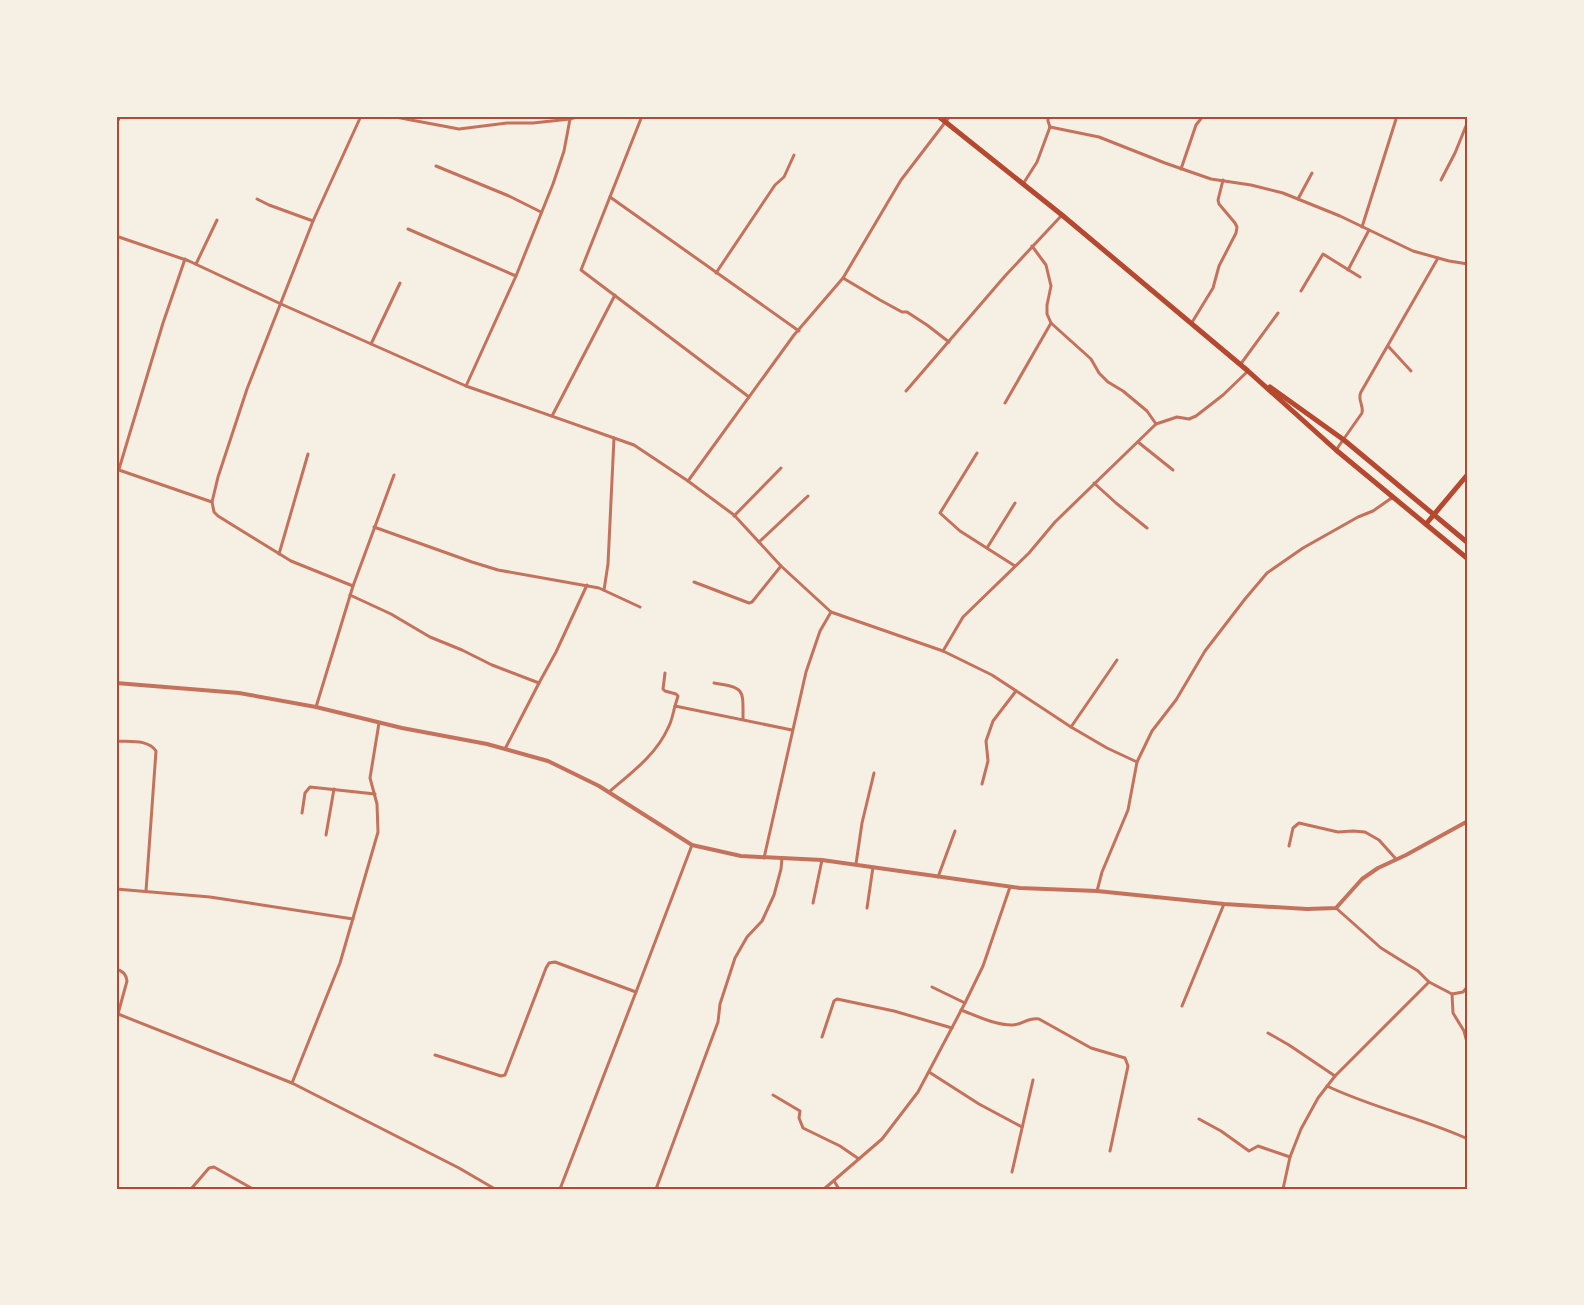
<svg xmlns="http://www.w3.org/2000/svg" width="1584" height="1305" font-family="Quicksand,sans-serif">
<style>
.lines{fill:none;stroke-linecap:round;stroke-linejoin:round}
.minor{stroke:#c5725c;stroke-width:3}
.tertiary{stroke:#c5725c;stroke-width:4}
.primary{stroke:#b5482f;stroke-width:5}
.neatline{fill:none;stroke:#b5482f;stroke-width:2}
</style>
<rect width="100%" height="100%" fill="#f6efe4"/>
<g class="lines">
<g class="minor">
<path d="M390 116 459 129 507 123H533L570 119 580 116"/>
<path d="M642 116 581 270 749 397"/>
<path d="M1048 116V121L1050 127"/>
<path d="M1465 116 1468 118"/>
<path d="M1050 127 1099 137 1165 163 1211 179 1251 185 1283 193 1340 216 1413 251 1449 261 1468 264"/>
<path d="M436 166 509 196 541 212"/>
<path d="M1181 169 1196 125 1203 116"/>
<path d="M1441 180 1455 153 1468 121"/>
<path d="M1023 184 1037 162 1050 127"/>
<path d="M610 197 799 331"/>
<path d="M257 199 269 205 313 221"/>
<path d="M1298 199 1312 173"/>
<path d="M1362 227 1397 116"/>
<path d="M408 229 516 276"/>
<path d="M116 236 189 261 281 304 466 386 634 445 688 481 734 515 781 566 831 612 943 651 992 675 1071 727 1107 748 1137 762"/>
<path d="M1032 246 1046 265 1051 286 1047 305V314L1051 323 1091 359 1099 373 1108 382 1123 391 1147 411 1156 424"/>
<path d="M196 264 217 220"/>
<path d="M1348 270 1369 230"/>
<path d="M716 273 775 185 784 177 794 155"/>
<path d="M843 278 880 300 902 312H907L927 325 949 342"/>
<path d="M1301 291 1323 254 1360 277"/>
<path d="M1191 324 1213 288 1219 266 1236 233 1237 227 1235 223 1219 204 1218 200 1223 180"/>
<path d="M371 344 400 283"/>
<path d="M1388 346 1411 371"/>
<path d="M1240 365 1278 313"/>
<path d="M466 386 516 276 553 184 564 151 570 119"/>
<path d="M906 391 1005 276 1062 215"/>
<path d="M1005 403 1051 323"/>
<path d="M552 416 615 295"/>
<path d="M1138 442 1173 470"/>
<path d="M1336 450 1362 413C1364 405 1357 400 1361 392L1438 258"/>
<path d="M977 453 940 513 960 531 1015 566"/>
<path d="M116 469 212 502 214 512 218 516 291 561 353 586"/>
<path d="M119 469 163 323 185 259"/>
<path d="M688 481 794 335 843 278 901 180 950 116"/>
<path d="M1094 483 1116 503 1147 528"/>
<path d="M212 502 218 477 247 389 313 221 361 116"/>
<path d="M734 516 781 468"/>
<path d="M374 527 472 562 498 570 599 588 640 607"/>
<path d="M759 542 808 496"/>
<path d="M987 548 1015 503"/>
<path d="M279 554 308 454"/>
<path d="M694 582 749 603 752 602 781 566"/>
<path d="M604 590 608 564 614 438"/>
<path d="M350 595 391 614 430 637 462 650 492 665 539 683"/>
<path d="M943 651 963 617 1029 553 1055 522 1156 424 1177 417 1189 419 1196 416 1223 395 1248 371"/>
<path d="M665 673 663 689 665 691 676 694 678 696 675 706"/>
<path d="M714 683C745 688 743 689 743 719"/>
<path d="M316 707 353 586 394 475"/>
<path d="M1071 727 1117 660"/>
<path d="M116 741C130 742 148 739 156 751L146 891"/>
<path d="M505 749 539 683 556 652 587 585"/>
<path d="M982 784 988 761 986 741 993 721 1016 691"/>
<path d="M609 792C631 773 656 755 668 728 672 721 673 713 675 706L792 730"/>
<path d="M302 813 305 793 310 787 375 794"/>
<path d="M326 835 334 789"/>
<path d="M1289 846 1293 828 1299 823 1338 832 1353 831 1365 832 1379 840 1396 859"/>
<path d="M764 858 806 672 820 631 831 612"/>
<path d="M856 864 862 823 874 773"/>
<path d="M938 877 955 831"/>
<path d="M116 889 210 897 353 919"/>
<path d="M1097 891 1102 872 1128 810 1137 762 1152 731 1176 700 1205 651 1245 599 1267 573 1303 548 1358 517 1373 511 1393 497"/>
<path d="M813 903 822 860"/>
<path d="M867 908 873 867"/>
<path d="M1336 908 1381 948 1418 971 1429 982 1452 994 1463 992 1468 986"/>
<path d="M116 969C123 971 126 974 127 981L116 1021"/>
<path d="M932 987 965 1003"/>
<path d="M1452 994 1453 1013 1464 1031 1468 1046"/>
<path d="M1182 1006 1224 904"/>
<path d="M961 1010C977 1016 995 1025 1012 1025 1022 1025 1028 1017 1039 1019L1091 1048 1125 1058 1128 1066 1110 1151"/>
<path d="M118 1014 292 1083 459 1168 495 1189"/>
<path d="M1268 1033 1289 1045 1335 1076"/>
<path d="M822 1037 834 1001 837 999 894 1011 952 1028"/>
<path d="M435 1055 501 1076 505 1075 546 968 549 963 555 962 636 992"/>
<path d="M929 1072 979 1104 1022 1127"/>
<path d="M292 1083 340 963 378 832 377 804 370 778 379 723"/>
<path d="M1327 1086C1373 1108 1422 1118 1468 1139"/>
<path d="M773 1095 800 1111 799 1118 803 1128 840 1146 859 1159"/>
<path d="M1199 1119 1221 1131 1249 1151 1258 1146 1290 1157"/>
<path d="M1012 1172 1033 1080"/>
<path d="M834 1181 839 1189"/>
<path d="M191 1189 209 1168 214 1167 253 1189"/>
<path d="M560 1189 636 992 692 845"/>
<path d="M656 1189 718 1022 720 1004 735 958 747 937 762 921 774 895 781 869 782 858"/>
<path d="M824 1189 882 1139 918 1092 965 1003 983 966 1010 887"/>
<path d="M1283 1189 1290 1157 1301 1129 1318 1098 1335 1076 1429 982"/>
</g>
<path class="tertiary" d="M116 683 239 693 316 707 402 728 487 744 548 761 599 786 692 845 741 856 822 860 1020 888 1097 891 1224 904 1307 909 1336 908 1362 879 1378 868 1406 855 1468 821"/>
<g class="primary">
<path d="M938 116 1062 215 1248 371 1336 450 1468 559"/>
<path d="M116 122 119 116"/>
<path d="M1270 387 1344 440 1468 543"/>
<path d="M1426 524 1468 474"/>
</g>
</g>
<rect width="1584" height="1305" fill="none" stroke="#f6efe4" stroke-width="235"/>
<rect x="118" y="118" width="1348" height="1070" class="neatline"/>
</svg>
